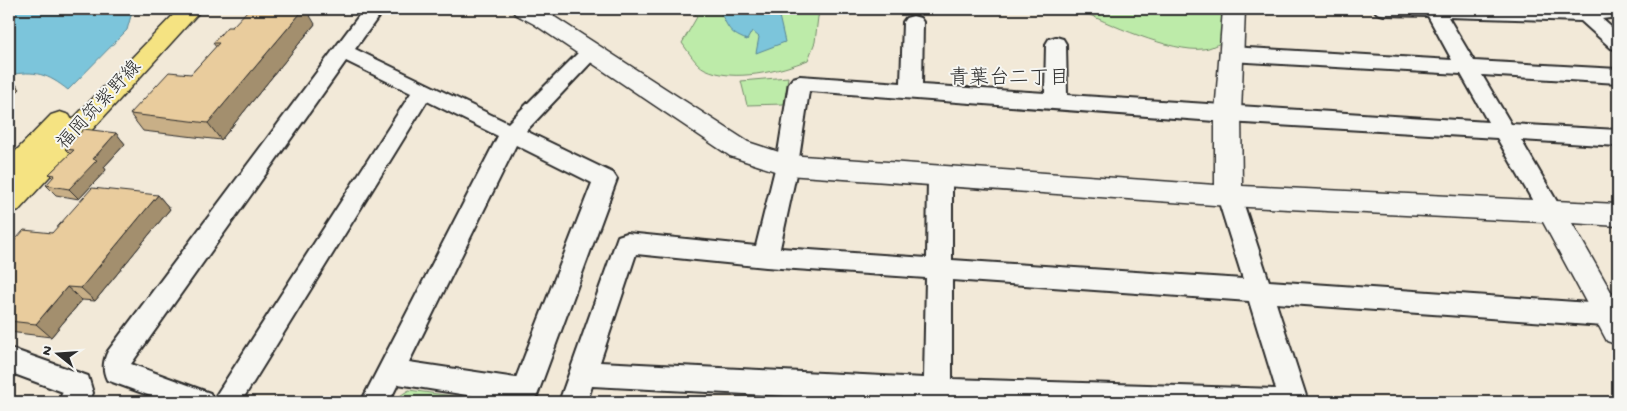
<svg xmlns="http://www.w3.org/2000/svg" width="1627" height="411" font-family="'Gochi Hand','Klee One',sans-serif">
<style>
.green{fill:#bdeba9;stroke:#748b6a}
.water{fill:#7bc5db;stroke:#5b8795}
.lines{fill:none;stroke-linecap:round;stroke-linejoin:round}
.minor-casing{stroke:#2b2b2b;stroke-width:4}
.tertiary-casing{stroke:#2b2b2b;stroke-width:3}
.primary-casing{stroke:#2b2b2b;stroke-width:3}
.minor{fill:#f6f6f2;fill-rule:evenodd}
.tertiary{fill:#f6f6f2;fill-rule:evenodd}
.primary{fill:#f5e382;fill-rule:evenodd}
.wall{fill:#c8af87;stroke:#2b2b2b}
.shaded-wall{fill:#a38f6e;stroke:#2b2b2b}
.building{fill:#e9cc9d;stroke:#2b2b2b}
.labels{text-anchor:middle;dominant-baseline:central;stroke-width:4;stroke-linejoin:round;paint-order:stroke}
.street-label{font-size:19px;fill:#2b2b2b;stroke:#f6f6f2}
.neighbourhood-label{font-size:20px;fill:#2b2b2b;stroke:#f6f6f2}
</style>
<rect width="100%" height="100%" fill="#f2e9d8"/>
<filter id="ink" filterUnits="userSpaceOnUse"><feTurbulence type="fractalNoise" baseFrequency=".02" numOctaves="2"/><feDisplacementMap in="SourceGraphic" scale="10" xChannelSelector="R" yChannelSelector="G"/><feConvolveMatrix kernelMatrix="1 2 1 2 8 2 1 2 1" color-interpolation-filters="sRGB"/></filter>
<g filter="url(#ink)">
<g class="green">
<path d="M692 9H821L818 17 815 42 808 60C780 71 734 83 705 69 696 65 688 51 682 43L697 17Z"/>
<path d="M1078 9H1224L1221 43C1215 45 1209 49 1203 49 1173 53 1105 23 1078 9Z"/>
<path d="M788 77 784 104 747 105 741 81Z"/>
<path d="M409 390 495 402H393L395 399Z"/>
</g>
<g class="water">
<path d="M9 9H129L132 12 127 30 68 90C48 74 35 70 9 75Z"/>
<path d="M718 9H781L779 16 785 42 756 53 759 37 752 31 747 40C726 32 729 26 718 9Z"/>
</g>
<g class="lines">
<g class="minor-casing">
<g id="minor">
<path d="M364 9H384L355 49 508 123 584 47 591 45 598 47 601 52 526 131 613 173 617 179 535 401 511 402 398 384 389 402H361L498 136 427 101 241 402H167L107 380C102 369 103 361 108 351ZM346 61 411 93 213 400 210 393 131 364ZM516 145 592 183 516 378 409 362Z"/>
<path d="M1374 9H1618V17L1602 19 1618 33V50L1611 48 1581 21 1448 17 1474 61 1618 69V83L1482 75 1511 124 1618 130V146L1521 140 1563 212 1559 219 1551 221 1543 219 1497 138 1228 122 809 91 798 165 780 248 927 258 928 176 932 170 940 167 948 170 952 176V260L1243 279 1217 196 1221 190 1229 187 1237 190 1241 196 1269 281 1618 305V327L1276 303 1308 402H900L592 386 587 402H559L618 236 627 233 756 246 776 165 789 83 793 78 800 76 901 83 903 22 906 18 913 16 920 18 923 22 922 85 1045 93 1046 44 1049 39 1056 37 1063 39 1066 44 1067 95 1488 122 1461 74 1230 61 1223 59 1220 54 1223 49 1230 47 1452 60 1428 16 1384 15 1377 13ZM636 254 766 267 926 278 924 378 600 362ZM952 280 1249 301 1276 389 952 379Z"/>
<path d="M9 348 88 376 93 393 89 402H58L63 392 9 372Z"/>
</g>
</g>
<g class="tertiary-casing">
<path id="tertiary" d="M512 9H540L550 14 748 142 788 155 1215 185V114L1223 9H1245L1241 114 1242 186 1618 204V226L1572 223 1618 304V345L1607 341 1543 222 1229 206 787 175 730 156 534 24 515 14Z"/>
</g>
<g class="primary-casing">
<path id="primary" d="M179 9H202L19 210 9 213V186L11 183 9 184V158L51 115 60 112 69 115 72 120Z"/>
</g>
<use href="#minor" class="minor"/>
<use href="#tertiary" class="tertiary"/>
<use href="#primary" class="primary"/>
</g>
<g class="wall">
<path d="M315 24 221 140 143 131 130 114 191 74 216 47 213 43 232 27Z"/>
<path d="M116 133 125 144 104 167 106 170 79 199 56 195 46 185 53 178 49 174 70 154 65 149Z"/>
<path d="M158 195 170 209 95 301 82 300 51 337 9 332V247L52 233Z"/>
</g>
<g class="shaded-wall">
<path d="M304 9H306L315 24 221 140 208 123Z"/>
<path d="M11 79 20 89 9 100V81Z"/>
<path d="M116 133 125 144 104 167 106 170 79 199 69 189 93 159Z"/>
<path d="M158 195 170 209 95 301 81 288Z"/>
<path d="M67 287 82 300 51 337 36 324Z"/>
</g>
<g class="building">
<path d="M249 9H304L208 123 130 114 169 72 191 74 219 43H213L227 27H232Z"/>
<path d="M84 129 116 133 93 159 97 160 69 189 46 185 55 175 49 174 74 150 65 149Z"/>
<path d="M92 188 158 195 81 288 67 287 36 324 9 321V247L24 230 52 233Z"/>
</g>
</g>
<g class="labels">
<g class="street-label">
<text transform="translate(100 106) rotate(-47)">福岡筑紫野線</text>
</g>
<g class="neighbourhood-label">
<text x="1009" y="79">青葉台二丁目</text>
</g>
</g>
<rect width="1627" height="411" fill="none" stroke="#f6f6f2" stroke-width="30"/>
<rect x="15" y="15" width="1597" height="381" fill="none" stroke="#2b2b2b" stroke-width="2" filter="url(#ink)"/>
<g transform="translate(58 354) rotate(287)" stroke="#f6f6f2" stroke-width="4" paint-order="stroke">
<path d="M0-4L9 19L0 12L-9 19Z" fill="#2b2b2b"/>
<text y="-8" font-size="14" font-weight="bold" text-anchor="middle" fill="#2b2b2b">N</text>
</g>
</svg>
